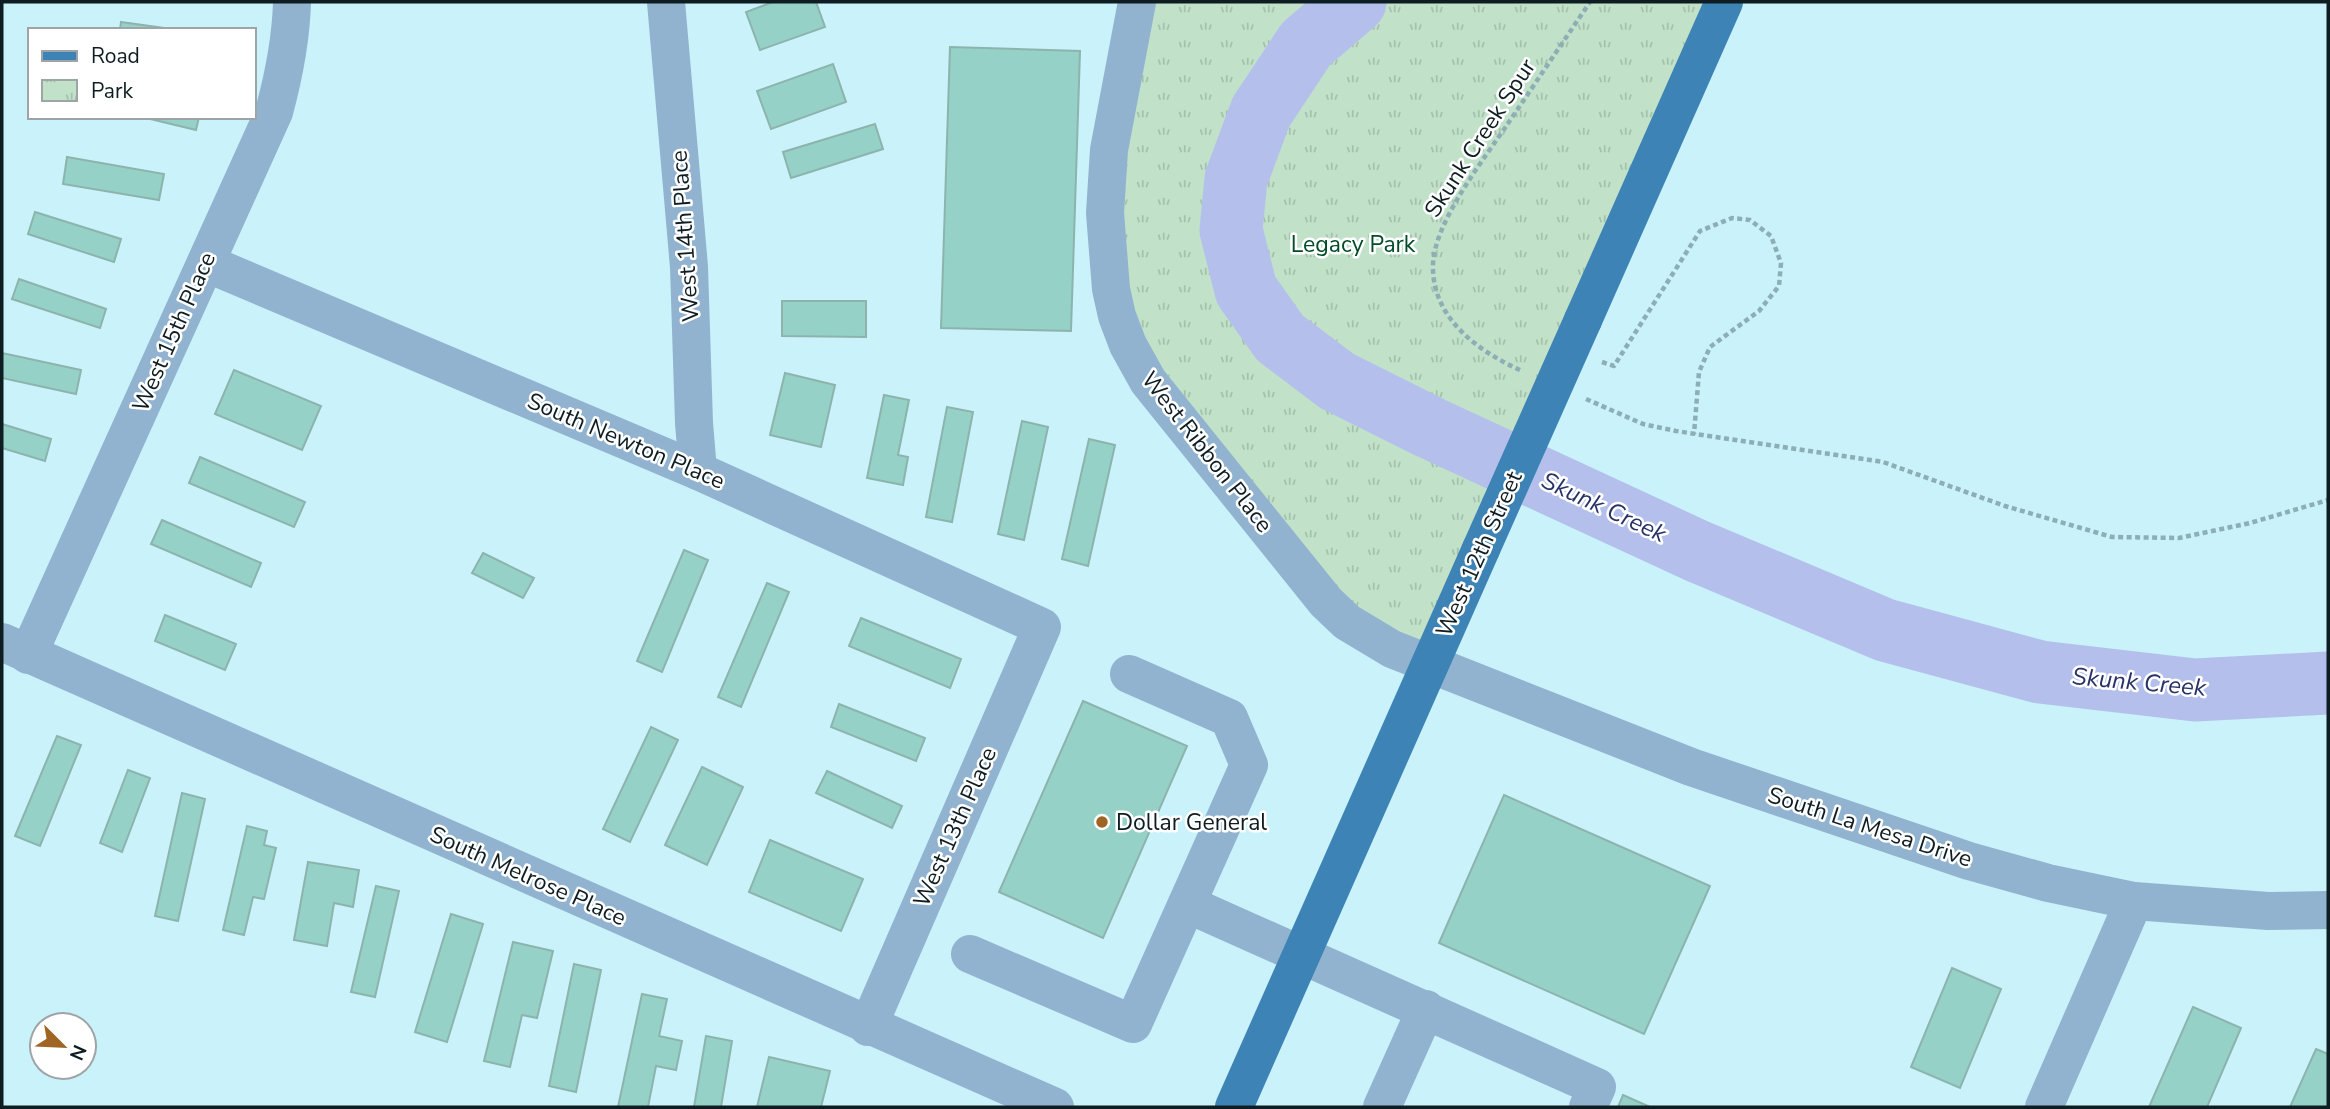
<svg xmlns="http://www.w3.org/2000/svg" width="2330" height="1109" font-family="'Nunito Sans',sans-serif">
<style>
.park{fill:url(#park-tufts)}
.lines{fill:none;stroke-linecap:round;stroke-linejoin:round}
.river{stroke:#b4c0eb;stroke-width:63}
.building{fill:#96d1c7;stroke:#8cb4ad;stroke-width:2}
.path{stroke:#8daeb5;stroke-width:4.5;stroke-dasharray:5 3.5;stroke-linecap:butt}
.minor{stroke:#91b3cf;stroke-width:38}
.major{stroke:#3e83b5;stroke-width:38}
.major-bridge{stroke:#3e83b5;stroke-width:38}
.poi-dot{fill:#9f6524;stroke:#fff;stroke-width:2.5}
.labels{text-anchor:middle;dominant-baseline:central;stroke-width:5;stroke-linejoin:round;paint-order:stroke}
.street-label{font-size:23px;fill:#0e1d21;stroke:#fff}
.park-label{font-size:23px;fill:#004c26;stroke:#fff}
.poi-label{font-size:23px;fill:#0e1d21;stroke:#fff;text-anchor:start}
.water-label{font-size:24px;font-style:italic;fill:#283267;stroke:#fff}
</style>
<defs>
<pattern id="park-tufts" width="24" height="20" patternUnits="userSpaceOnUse" patternTransform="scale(1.75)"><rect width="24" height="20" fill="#c1e1c9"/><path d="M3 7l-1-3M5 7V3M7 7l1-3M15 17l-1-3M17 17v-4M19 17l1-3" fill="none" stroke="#a5c1ac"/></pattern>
</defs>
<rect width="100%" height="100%" fill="#c9f2fb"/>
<path class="park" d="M1137 2H1726L1430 664 1326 602 1148 381 1111 289Z"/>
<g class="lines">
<path class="river" d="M1355 2 1306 44 1261 112 1236 179 1231 230 1246 290 1280 338 1337 381 1431 428 1697 551 1885 630 2040 672 2195 690 2328 683"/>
</g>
<g class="building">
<path d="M773 2H816L825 27 760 50 746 12Z"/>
<path d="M121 22 179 30H120Z"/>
<path d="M950 47 1080 51 1071 331 941 328Z"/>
<path d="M833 64 846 102 771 129 757 91Z"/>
<path d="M142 117H199L196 130Z"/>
<path d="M875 124 883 149 791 178 783 152Z"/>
<path d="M67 157 164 174 159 200 63 184Z"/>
<path d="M35 212 121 239 114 262 28 234Z"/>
<path d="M19 279 106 309 100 328 12 299Z"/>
<path d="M782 301H866V337L782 336Z"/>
<path d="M2 353 81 370 76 394 2 378Z"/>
<path d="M234 370 321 406 302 450 215 414Z"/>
<path d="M785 373 835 385 821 447 770 435Z"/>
<path d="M884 395 909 400 898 455 908 457 903 485 867 478Z"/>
<path d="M947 407 973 412 952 522 926 517Z"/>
<path d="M1022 421 1048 427 1024 540 998 534Z"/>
<path d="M2 424 51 439 45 461 2 448Z"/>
<path d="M1089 439 1115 445 1088 566 1062 559Z"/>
<path d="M200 457 305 502 294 527 189 483Z"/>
<path d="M162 520 261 563 251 587 151 544Z"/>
<path d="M684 550 708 560 662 672 637 661Z"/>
<path d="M483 553 534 578 523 598 472 573Z"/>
<path d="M767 583 789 592 741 707 718 697Z"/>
<path d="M165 615 236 644 225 670 155 641Z"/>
<path d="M861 618 961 659 950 688 849 646Z"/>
<path d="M1083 701 1187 746 1103 938 999 892Z"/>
<path d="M839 704 925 738 916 761 831 727Z"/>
<path d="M651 727 678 740 630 842 603 829Z"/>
<path d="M57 736 81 745 40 846 15 836Z"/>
<path d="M702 767 743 787 707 865 665 845Z"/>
<path d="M128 770 150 778 122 852 100 843Z"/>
<path d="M827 771 902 806 892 828 816 793Z"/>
<path d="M182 793 205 799 178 921 155 916Z"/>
<path d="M1504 795 1710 886 1644 1034 1439 943Z"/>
<path d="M247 826 267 831 264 845 276 848 264 899 253 897 244 935 223 930Z"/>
<path d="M770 840 863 879 841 931 749 892Z"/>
<path d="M308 862 359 870 353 907 334 903 327 946 294 940Z"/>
<path d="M376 886 399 891 375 997 351 992Z"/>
<path d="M451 914 483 924 447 1042 415 1032Z"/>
<path d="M513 942 553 951 537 1018 522 1015 510 1067 484 1061Z"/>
<path d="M574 964 601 970 576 1092 549 1086Z"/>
<path d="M1952 968 2001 989 1960 1088 1911 1067Z"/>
<path d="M642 994 667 999 659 1036 682 1041 676 1070 656 1066 648 1107H618Z"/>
<path d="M2193 1007 2241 1028 2207 1107H2149Z"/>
<path d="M706 1036 732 1041 721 1107H694Z"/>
<path d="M2316 1049 2328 1054V1107H2290Z"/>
<path d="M769 1057 830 1071 821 1107H757Z"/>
<path d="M1623 1095 1650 1107H1618Z"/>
</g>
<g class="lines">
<g class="path">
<path d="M1602 362 1614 366 1700 231 1732 218 1750 220 1771 236 1781 263 1779 286 1759 311 1710 347 1699 372 1694 434"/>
<path d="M1520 370C1478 351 1432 318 1433 266 1433 223 1485 158 1509 122 1536 82 1563 42 1590 2"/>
<path d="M1586 399 1643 424 1676 431 1883 462 2005 506 2112 537 2179 538 2250 523 2328 500"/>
</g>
<g class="minor">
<path d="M666 2 689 267 694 423 698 471"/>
<path d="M1137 2 1109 150 1105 213 1111 289 1117 316 1128 345 1148 381 1326 602 1347 622 1392 649 1691 767 1969 861 2048 883 2134 901 2268 911 2328 910"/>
<path d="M206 263 698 471 1042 627 868 1027"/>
<path d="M2 642 1055 1107"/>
<path d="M28 655 274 112C284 75 291 40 292 2"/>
<path d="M1187 904 1597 1087 1588 1107"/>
<path d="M970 954 1133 1024 1249 765 1229 718 1129 674"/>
<path d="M1382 1107 1426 1009"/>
<path d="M2044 1107 2134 901"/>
</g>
<g class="major">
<path d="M1583 320 1724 2"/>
<path d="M1234 1107 1481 549"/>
</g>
<path class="major-bridge" d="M1481 549 1583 320"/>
</g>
<circle class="poi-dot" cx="1102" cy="822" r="7"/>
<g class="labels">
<g class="street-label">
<text transform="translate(1480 138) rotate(-57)">Skunk Creek Spur</text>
<text transform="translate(685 236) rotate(-94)">West 14th Place</text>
<text transform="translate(174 332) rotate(-66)">West 15th Place</text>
<text transform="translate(626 441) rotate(23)">South Newton Place</text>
<text transform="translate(1207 452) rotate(52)">West Ribbon Place</text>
<text transform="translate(1479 554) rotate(-66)">West 12th Street</text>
<text transform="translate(955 827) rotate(-66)">West 13th Place</text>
<text transform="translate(1870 827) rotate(18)">South La Mesa Drive</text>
<text transform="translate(528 876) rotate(24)">South Melrose Place</text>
</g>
<g class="park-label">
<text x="1353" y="244">Legacy Park</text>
</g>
<g class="poi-label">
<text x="1116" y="822">Dollar General</text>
</g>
<g class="water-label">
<text transform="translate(1604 507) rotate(25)">Skunk Creek</text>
<text transform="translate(2139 682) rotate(5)">Skunk Creek</text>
</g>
</g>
<rect width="2330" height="1109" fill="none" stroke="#0e1d21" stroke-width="7"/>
<rect x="28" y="28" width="228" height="91" fill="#ffffff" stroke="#9fa5a6" stroke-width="2"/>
<rect x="42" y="51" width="35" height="10" fill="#3e83b5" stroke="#9fa5a6" stroke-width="2"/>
<text x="91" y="63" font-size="21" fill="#0e1d21">Road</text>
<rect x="42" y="80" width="35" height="21" fill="url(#park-tufts)" stroke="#9fa5a6" stroke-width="2"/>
<text x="91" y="98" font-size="21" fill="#0e1d21">Park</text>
<g transform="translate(63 1046) rotate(114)"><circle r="33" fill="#ffffff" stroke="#9fa5a6" stroke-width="2"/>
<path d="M0-5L12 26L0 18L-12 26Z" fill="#9f6524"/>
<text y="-10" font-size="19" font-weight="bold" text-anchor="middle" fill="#0e1d21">N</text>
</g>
</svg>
